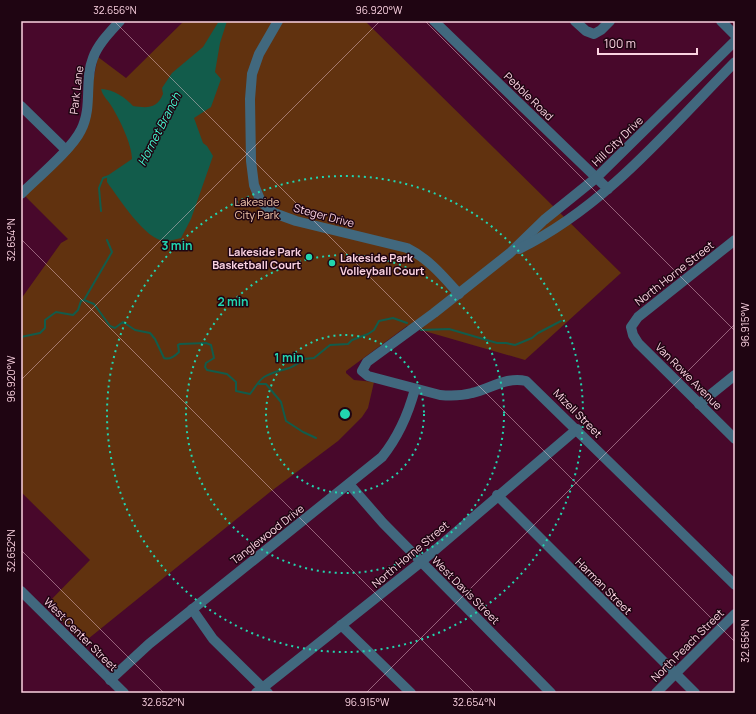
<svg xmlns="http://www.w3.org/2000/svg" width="756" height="714" font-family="Manrope,sans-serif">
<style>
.green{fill:#61320f}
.water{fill:#125c4b}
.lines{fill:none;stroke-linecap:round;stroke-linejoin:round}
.stream{stroke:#125c4b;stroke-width:2}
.minor{stroke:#41687e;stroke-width:10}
.ticks{fill:none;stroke:#fbd2e1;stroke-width:1;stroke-opacity:0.45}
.ring{fill:none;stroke:#22d5af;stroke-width:2;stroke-dasharray:2 4}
.poi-dot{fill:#22d5af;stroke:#1f0512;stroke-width:1.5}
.labels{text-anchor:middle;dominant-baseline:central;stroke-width:3;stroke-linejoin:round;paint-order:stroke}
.street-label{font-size:11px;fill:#fbd2e1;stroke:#1f0512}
.park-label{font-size:11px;fill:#f6caaf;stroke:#1f0512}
.poi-label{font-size:11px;font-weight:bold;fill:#fbd2e1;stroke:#1f0512;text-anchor:end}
.water-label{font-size:12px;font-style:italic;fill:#43fbd1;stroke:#1f0512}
.centre{fill:#22d5af;stroke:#1f0512;stroke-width:2}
.ring-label{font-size:12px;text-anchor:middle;font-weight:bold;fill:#22d5af;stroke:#1f0512;stroke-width:3;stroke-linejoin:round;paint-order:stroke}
.neatline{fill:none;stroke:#fbd2e1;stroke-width:1.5}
.ticks-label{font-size:10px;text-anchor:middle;fill:#fbd2e1}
</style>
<rect width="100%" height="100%" fill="#48082b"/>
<path class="green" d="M184 21H365L621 273 525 360 407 326 346 371V373L354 380 374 382 368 408 362 417 338 441 270 492 83 643 46 605 90 560 21 492V299L61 243 68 239 24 195 81 137 98 57 126 78Z"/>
<path class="water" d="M219 21H227L220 43 215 72 221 79 211 107 194 118 203 143 207 146 213 156 191 219 181 238C176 239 170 241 165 241 146 241 118 197 107 182V176L132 159C132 145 120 120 112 107 108 100 103 97 101 89 113 89 126 98 133 106 147 108 157 109 163 94L162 88 172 73 203 47Z"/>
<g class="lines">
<g class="stream">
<path d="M101 211 99 188 103 178 109 176"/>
<path d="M84 300 94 304 110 326 115 328 123 322 135 330 150 333 155 339 164 358C169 360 175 356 179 352L178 345 180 344 206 343 211 345 214 358 206 363 205 367 207 370 227 374 236 382V391L250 394C254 389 259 380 264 377 277 369 292 371 303 359L314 358 330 345 348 344 352 340 368 334 374 330 379 321 393 318 407 323"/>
<path d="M421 330 449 329 497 343H506L515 345 532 338 538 333 561 321"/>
<path d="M21 337 40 333 45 328V320L56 312 73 315 78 310 81 301 84 300 112 252 107 240"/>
<path d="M259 384H266L281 402 286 421 303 432 316 438"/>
</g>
<g class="minor">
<path d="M278 21 259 54 252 74 250 99 251 161 254 185 261 202 274 213 296 221 407 248C429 259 443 276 459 294"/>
<path d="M434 21 608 189"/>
<path d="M575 21 586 31 594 34 601 30 610 21"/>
<path d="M721 21 735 35"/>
<path d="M735 41 596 178 544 220 510 253 434 313 367 362 362 371 368 376 440 395C451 396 461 396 472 393 490 389 507 376 526 381L735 585"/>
<path d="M21 106 66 150"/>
<path d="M21 194C37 178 72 149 81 130 93 107 84 80 93 58 98 44 110 32 120 21"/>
<path d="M735 240 638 317 631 327 633 335 638 343 735 439"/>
<path d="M519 249C605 207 669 129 735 62"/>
<path d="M699 404 735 375"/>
<path d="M349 484 383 523 551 693"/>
<path d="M497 495 695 693"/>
<path d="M21 591 124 693"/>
<path d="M192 609 213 639 268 693"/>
<path d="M341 625 411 693"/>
<path d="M110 680 149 644 382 457C399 436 408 415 415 389"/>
<path d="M256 693 421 562 577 429"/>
<path d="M656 693 735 614"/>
</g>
</g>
<path class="ticks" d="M114 21 735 642M425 21 735 331M21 239 475 693M21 380 380 21M21 550 164 693M366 693 735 324"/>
<g class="ring">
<circle cx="345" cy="414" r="79"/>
<circle cx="345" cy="414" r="159"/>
<circle cx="345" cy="414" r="238"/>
</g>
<g class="poi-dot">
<circle cx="309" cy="257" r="4"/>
<circle cx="332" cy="263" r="4"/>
</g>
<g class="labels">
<g class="street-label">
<text transform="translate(76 90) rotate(-83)">Park Lane</text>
<text transform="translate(529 96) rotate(44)">Pebble Road</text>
<text transform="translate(617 141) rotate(-44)">Hill City Drive</text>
<text transform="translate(324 215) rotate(15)">Steger Drive</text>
<text transform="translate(674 273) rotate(-38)">North Horne Street</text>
<text transform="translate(689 376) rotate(45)">Van Rowe Avenue</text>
<text transform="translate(578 413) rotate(45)">Mizell Street</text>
<text transform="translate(267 534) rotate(-38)">Tanglewood Drive</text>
<text transform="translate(410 554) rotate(-40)">North Horne Street</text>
<text transform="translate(604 586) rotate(45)">Harman Street</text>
<text transform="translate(466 590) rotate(45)">West Davis Street</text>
<text transform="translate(81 634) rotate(45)">West Center Street</text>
<text transform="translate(687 645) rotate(-45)">North Peach Street</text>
</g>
<g class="park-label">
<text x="257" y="201">Lakeside<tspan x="257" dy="13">City Park</tspan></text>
</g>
<g class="poi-label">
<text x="301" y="251">Lakeside Park<tspan x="301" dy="13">Basketball Court</tspan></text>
<text x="340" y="257" text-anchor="start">Lakeside Park<tspan x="340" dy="13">Volleyball Court</tspan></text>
</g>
<g class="water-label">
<text transform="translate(159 129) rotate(-63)">Hornet Branch</text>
</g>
</g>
<circle cx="345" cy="414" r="6" class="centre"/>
<g class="ring-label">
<text x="177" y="250">3 min</text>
<text x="233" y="306">2 min</text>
<text x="289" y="362">1 min</text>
</g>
<rect width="756" height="714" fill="none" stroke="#1f0512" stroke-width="44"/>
<path d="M598 48v6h99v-6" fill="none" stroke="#fbd2e1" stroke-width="2"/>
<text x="604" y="48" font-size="12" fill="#fbd2e1" stroke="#1f0512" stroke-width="3" paint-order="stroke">100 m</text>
<rect x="22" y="22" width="712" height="670" class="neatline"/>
<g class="ticks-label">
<text x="115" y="14">32.656°N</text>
<text x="379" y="14">96.920°W</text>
<text transform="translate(11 240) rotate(-90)" y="4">32.654°N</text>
<text transform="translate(745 325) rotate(-90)" y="4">96.915°W</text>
<text transform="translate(11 379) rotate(-90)" y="4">96.920°W</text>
<text transform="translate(11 551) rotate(-90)" y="4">32.652°N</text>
<text transform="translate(745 641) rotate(-90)" y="4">32.656°N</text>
<text x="163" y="706">32.652°N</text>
<text x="367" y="706">96.915°W</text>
<text x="474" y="706">32.654°N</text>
</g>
</svg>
